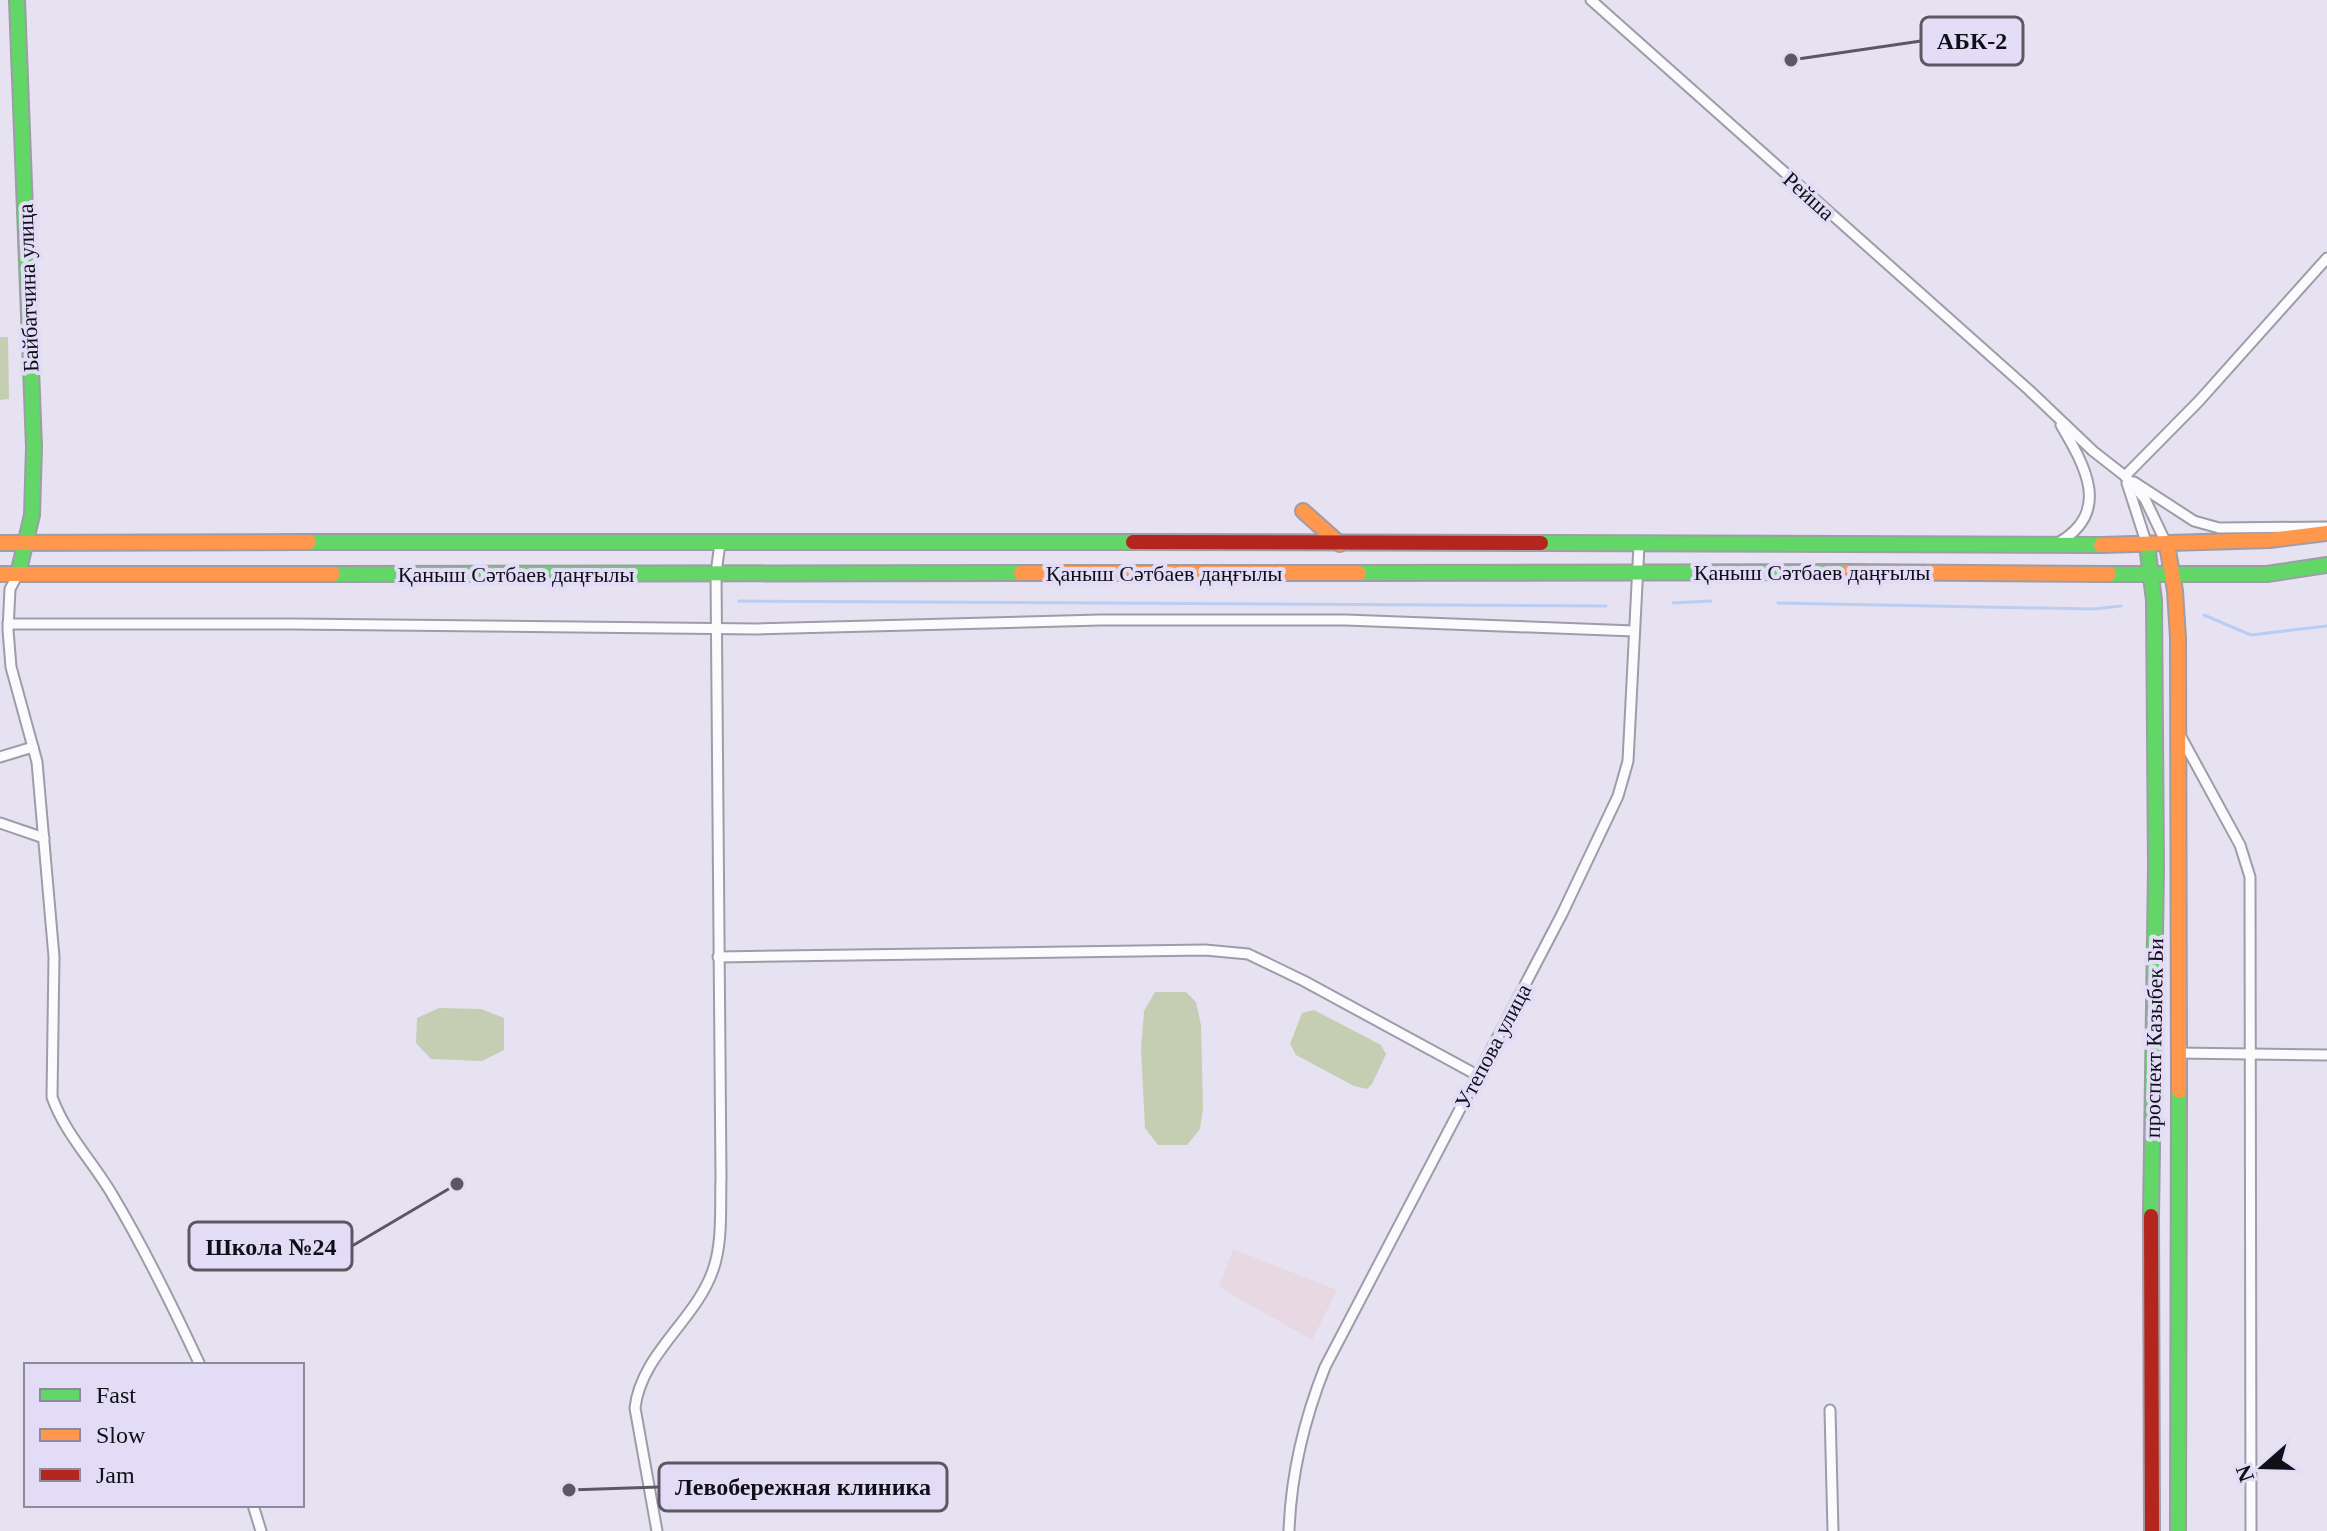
<svg xmlns="http://www.w3.org/2000/svg" width="2327" height="1531" font-family="Georgia,serif">
<style>
.commercial{fill:#e7d8e2}
.green{fill:#c5ceb2}
.lines{fill:none;stroke-linecap:round;stroke-linejoin:round}
.stream{stroke:#bacef3;stroke-width:3}
.street-casing{stroke:#9e9ca7;stroke-width:13}
.fast-casing{stroke:#9e9ca7;stroke-width:18}
.slow-casing{stroke:#9e9ca7;stroke-width:18}
.jam-casing{stroke:#9e9ca7;stroke-width:18}
.street{stroke:#fbfbfd;stroke-width:9}
.fast{stroke:#63d668;stroke-width:14}
.slow{stroke:#ff974d;stroke-width:14}
.jam{stroke:#b3261e;stroke-width:14}
.labels{text-anchor:middle;dominant-baseline:central;stroke-width:8;stroke-linejoin:round;paint-order:stroke}
.street-label{font-size:22px;fill:#100e17;stroke:#e2dcf7}
.leader{fill:none;stroke:#5b5863;stroke-width:3}
.callout-dot{fill:#5b5863;stroke:#e2dcf7;stroke-width:3}
.callout{fill:#e2dcf7;stroke:#5b5863;stroke-width:3}
.callout-label{font-size:24px;text-anchor:middle;font-weight:bold;fill:#100e17}
</style>
<rect width="100%" height="100%" fill="#e6e2f1"/>
<path class="commercial" d="M1233 1249 1337 1290 1312 1340 1219 1287Z"/>
<g class="green">
<path d="M0 337H8L9 399 0 400Z"/>
<path d="M1155 992H1186L1196 1002 1201 1025 1203 1108 1200 1129 1187 1145H1158L1145 1128 1141 1050 1144 1011Z"/>
<path d="M439 1008 481 1009 504 1018V1050L482 1061 431 1059 416 1043 417 1018Z"/>
<path d="M1314 1010 1381 1045 1386 1054 1372 1084 1367 1089 1354 1086 1296 1055 1290 1044 1302 1013Z"/>
</g>
<g class="lines">
<g class="stream">
<path d="M739 601 1606 606"/>
<path d="M1673 603 1711 601"/>
<path d="M1778 603 2093 609 2121 606"/>
<path d="M2204 615 2251 635 2327 626"/>
</g>
<g class="street-casing">
<g id="street">
<path d="M1591 0 2029 390 2093 451 2125 476 2145 499 2167 545"/>
<path d="M2125 476 2199 401 2327 258"/>
<path d="M2134 482 2194 521 2219 528 2327 527"/>
<path d="M2127 483 2147 545"/>
<path d="M2058 543C2112 512 2085 466 2061 425"/>
<path d="M18 574 10 589 8 630 11 667 37 762 54 957 52 1097C65 1134 94 1163 113 1196 146 1251 173 1307 200 1365"/>
<path d="M8 624H294L757 629 1100 620H1346L1634 631"/>
<path d="M2180 735 2240 845 2250 877 2251 1531"/>
<path d="M0 757 33 747"/>
<path d="M0 823 44 838"/>
<path d="M718 957 1205 950 1248 954 1304 981 1477 1075"/>
<path d="M2177 1053 2327 1055"/>
<path d="M1830 1410 1833 1531"/>
<path d="M253 1505 261 1531"/>
<path d="M657 1531 635 1408C641 1354 696 1320 713 1270 723 1242 720 1207 721 1178L716 573 720 543"/>
<path d="M1289 1531C1291 1473 1304 1420 1325 1367L1562 914 1618 796 1628 761 1639 545"/>
</g>
</g>
<g class="fast-casing">
<g id="fast">
<path d="M17 0 34 447 32 515 18 574"/>
<path d="M309 542H1133"/>
<path d="M1541 543 2101 545"/>
<path d="M2147 545 2154 600 2156 868 2151 1216"/>
<path d="M1359 573 1847 572"/>
<path d="M333 574 1021 573"/>
<path d="M2109 574H2267L2327 565"/>
<path d="M2178 1531 2179 1091"/>
</g>
</g>
<g class="slow-casing">
<g id="slow">
<path d="M1303 511 1340 544"/>
<path d="M0 543 309 542"/>
<path d="M2101 545 2270 540 2327 533"/>
<path d="M2167 545 2175 591 2178 638 2179 1091"/>
<path d="M1847 572 2109 574"/>
<path d="M1021 573H1359"/>
<path d="M0 574H333"/>
</g>
</g>
<g class="jam-casing">
<g id="jam">
<path d="M1133 542 1541 543"/>
<path d="M2151 1216 2152 1531"/>
</g>
</g>
<use href="#street" class="street"/>
<use href="#fast" class="fast"/>
<use href="#slow" class="slow"/>
<use href="#jam" class="jam"/>
</g>
<g class="labels">
<g class="street-label">
<text transform="translate(1809 196) rotate(42)">Рейша</text>
<text transform="translate(28 288) rotate(-92)">Байбатчина улица</text>
<text x="1812" y="572">Қаныш Сәтбаев даңғылы</text>
<text x="1164" y="573">Қаныш Сәтбаев даңғылы</text>
<text x="516" y="574">Қаныш Сәтбаев даңғылы</text>
<text transform="translate(2154 1038) rotate(-89)">проспект Казыбек Би</text>
<text transform="translate(1493 1046) rotate(-62)">Утепова улица</text>
</g>
</g>
<path class="leader" d="M1791 60L1921 41M457 1184L352 1246M569 1490L659 1487"/>
<g class="callout-dot">
<circle cx="1791" cy="60" r="8"/>
<circle cx="457" cy="1184" r="8"/>
<circle cx="569" cy="1490" r="8"/>
</g>
<g class="callout">
<rect x="1921" y="17" width="102" height="48" rx="8"/>
<rect x="189" y="1222" width="163" height="48" rx="8"/>
<rect x="659" y="1463" width="288" height="48" rx="8"/>
</g>
<g class="callout-label">
<text x="1972" y="49">АБК-2</text>
<text x="271" y="1255">Школа №24</text>
<text x="803" y="1495">Левобережная клиника</text>
</g>
<rect x="24" y="1363" width="280" height="144" fill="#e2dcf7" stroke="#8e8a9d" stroke-width="2"/>
<rect x="40" y="1389" width="40" height="12" fill="#63d668" stroke="#8e8a9d" stroke-width="2"/>
<text x="96" y="1403" font-size="24" fill="#100e17">Fast</text>
<rect x="40" y="1429" width="40" height="12" fill="#ff974d" stroke="#8e8a9d" stroke-width="2"/>
<text x="96" y="1443" font-size="24" fill="#100e17">Slow</text>
<rect x="40" y="1469" width="40" height="12" fill="#b3261e" stroke="#8e8a9d" stroke-width="2"/>
<text x="96" y="1483" font-size="24" fill="#100e17">Jam</text>
<g transform="translate(2263 1467) rotate(250)" stroke="#e2dcf7" stroke-width="6" paint-order="stroke">
<path d="M0-6L14 30L0 20L-14 30Z" fill="#100e17"/>
<text y="-12" font-size="22" font-weight="bold" text-anchor="middle" fill="#100e17">N</text>
</g>
</svg>
